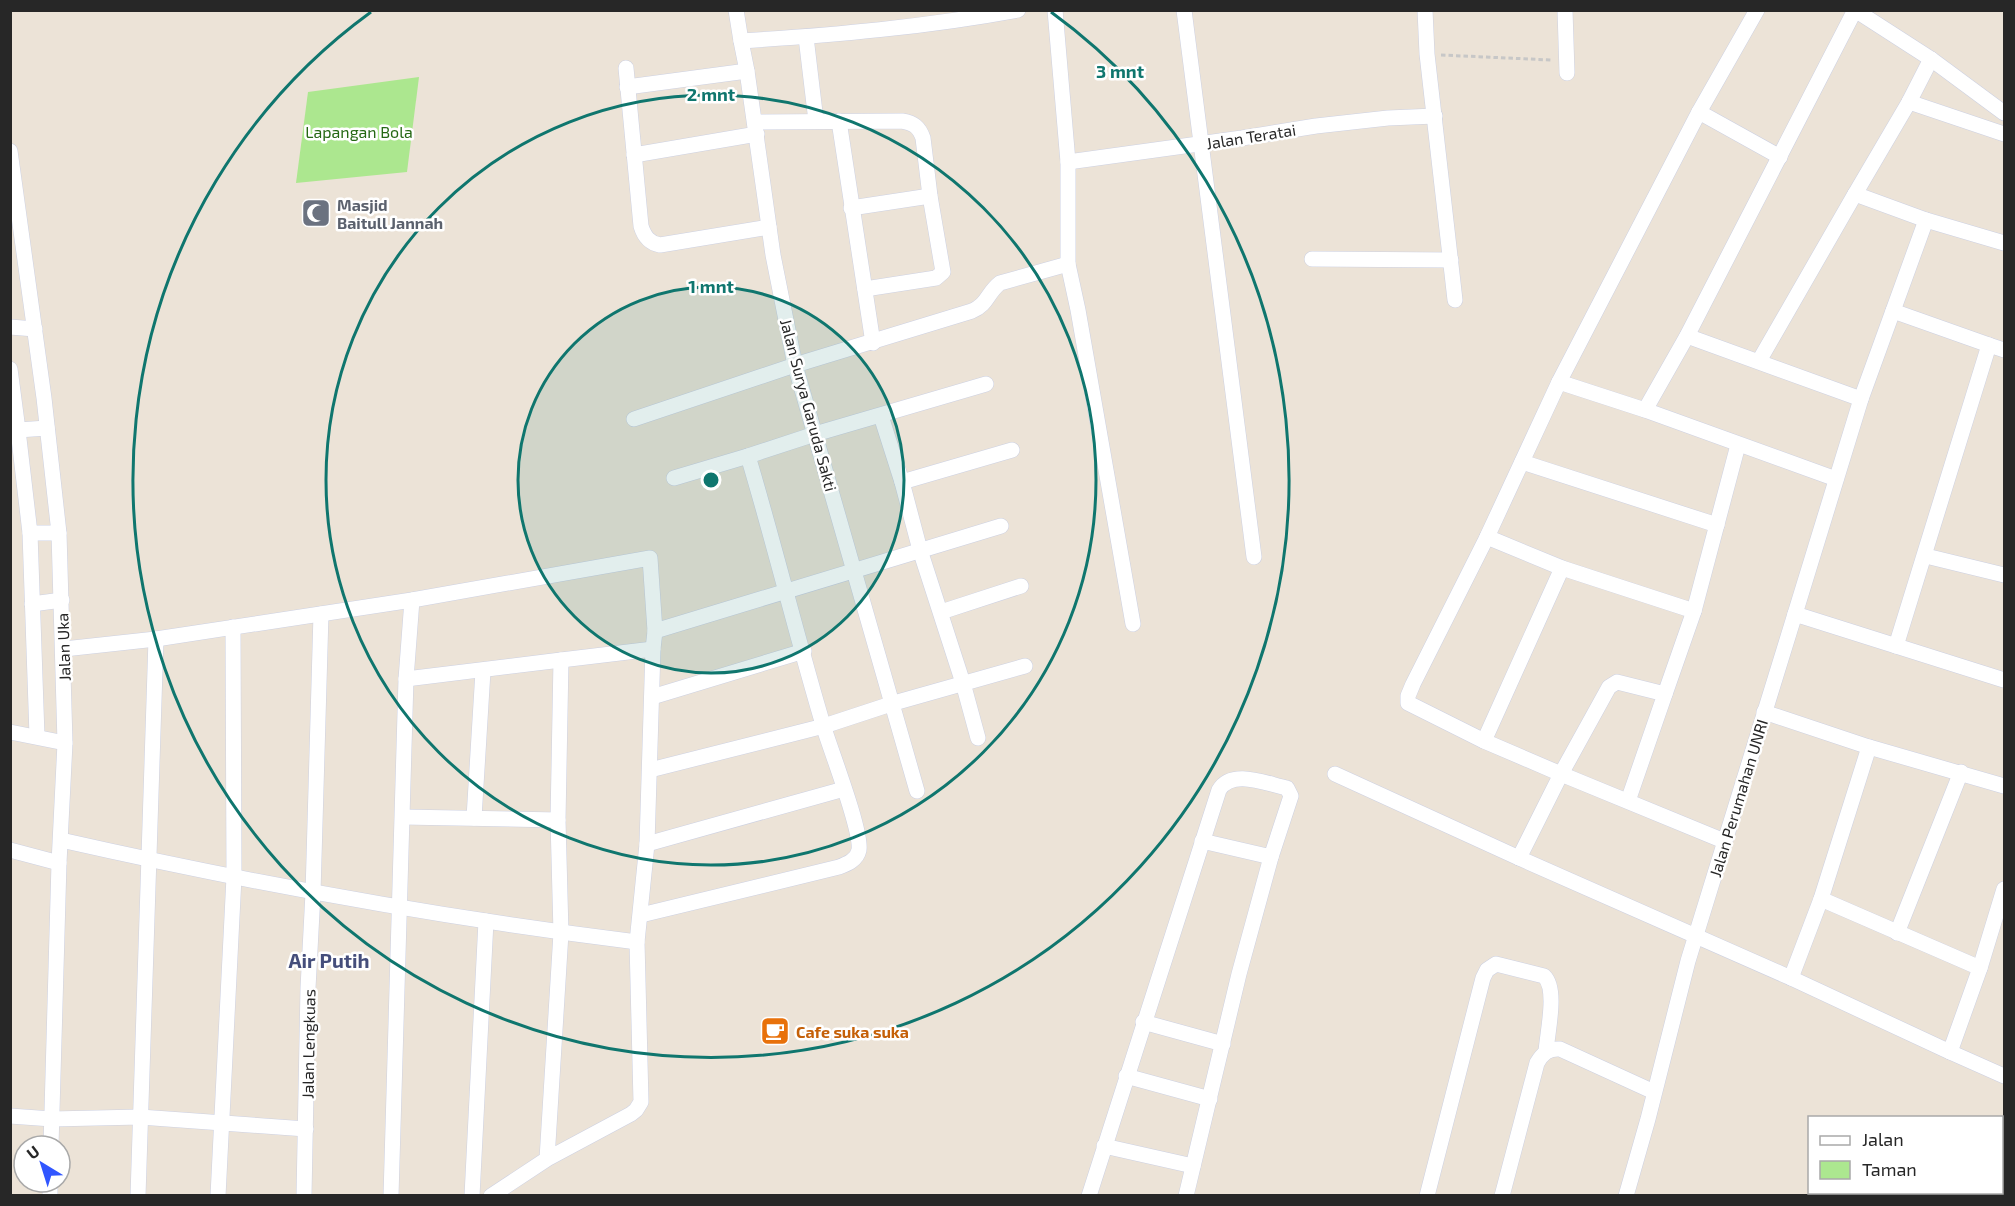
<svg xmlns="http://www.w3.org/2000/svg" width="2015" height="1206" font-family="'Exo 2',sans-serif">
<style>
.green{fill:#ace78f}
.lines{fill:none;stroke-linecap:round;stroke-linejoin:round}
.street-casing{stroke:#cdd1e2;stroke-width:16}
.path{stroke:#c7c7c7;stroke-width:3;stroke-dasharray:4.5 3;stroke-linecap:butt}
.street{stroke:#fff;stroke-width:15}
.ring{fill:none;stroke:#0f766e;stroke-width:3}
.labels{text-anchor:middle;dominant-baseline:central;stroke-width:5;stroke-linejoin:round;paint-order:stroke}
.park-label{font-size:16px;fill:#256814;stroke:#fff}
.street-label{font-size:16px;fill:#272727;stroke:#fff}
.worship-label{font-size:16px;font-weight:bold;fill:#5b616d;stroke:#fff;text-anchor:start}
.food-label{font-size:16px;font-weight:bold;fill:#c56008;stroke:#fff;text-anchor:start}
.quarter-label{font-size:20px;font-weight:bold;fill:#454e7b;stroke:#fff}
.centre{fill:#0f766e;stroke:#fff;stroke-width:3}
.ring-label{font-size:18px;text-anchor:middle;font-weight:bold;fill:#0f766e;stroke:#fff;stroke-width:5;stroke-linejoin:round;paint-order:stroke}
</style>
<rect width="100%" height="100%" fill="#ece3d7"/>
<path class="green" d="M419 77 407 172 296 183 308 92Z"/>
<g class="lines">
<g class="street-casing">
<g id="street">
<path d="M736 10 741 41 747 71 773 255 795 365 917 791"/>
<path d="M1055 10 1068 162V264L1078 310 1133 624"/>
<path d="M1184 10 1254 557"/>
<path d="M1425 10 1427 54 1455 300"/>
<path d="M1565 10 1567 73"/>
<path d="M1757 10 1699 112 1559 382 1645 410 1836 479"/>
<path d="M1855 10 1931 59 2004 113"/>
<path d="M806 37 816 121"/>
<path d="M741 41C834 35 926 27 1018 10"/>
<path d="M626 68 641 226C644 236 649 243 660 245L769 227"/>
<path d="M627 87 747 71"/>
<path d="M1909 102 1931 59"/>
<path d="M1699 112 1780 157"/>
<path d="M839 121 873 343"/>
<path d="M755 122 902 121C914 123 919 127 923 138L930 196 943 272 936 278 865 289"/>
<path d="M10 151 44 398 59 533 65 743 59 863 51 1146"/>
<path d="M634 155 757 134"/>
<path d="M1068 162 1242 138 1316 126 1388 118 1435 116"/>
<path d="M1855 194 1909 102 2004 134"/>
<path d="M851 208 930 196"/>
<path d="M1312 259 1451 260"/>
<path d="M1893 311 1989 345"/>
<path d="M10 327 35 329"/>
<path d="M1687 336 1861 399"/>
<path d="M1759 361 1855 194 1926 220"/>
<path d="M10 369 18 430 47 428"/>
<path d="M1559 382 1487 537 1413 684 1408 696V703L1484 741 1561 774 1724 841"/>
<path d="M1645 410 1687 336 1855 10"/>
<path d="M881 416 902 482 920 550 963 683 978 738"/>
<path d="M634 419 795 365 972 311C988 304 987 293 1000 283L1068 264"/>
<path d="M10 430H18L30 533 37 736"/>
<path d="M1522 462 1717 525"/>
<path d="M674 478 748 456 815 434 986 384"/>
<path d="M902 482 1012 450"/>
<path d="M30 533H59"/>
<path d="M1487 537 1562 568 1694 611 1665 694"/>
<path d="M1926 556 2004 575"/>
<path d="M32 604 62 600"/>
<path d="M1694 611 1738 445"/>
<path d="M941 612 1021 586"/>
<path d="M1795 614 1861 399 1926 220 2004 243"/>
<path d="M655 631 1001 526"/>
<path d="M1896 646 1989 345 2004 350"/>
<path d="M64 649 156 639 412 600 650 558 655 631 653 649"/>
<path d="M406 679 561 660"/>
<path d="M652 697 804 651"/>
<path d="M1764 712 1869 747 2004 786"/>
<path d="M10 732 65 743"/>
<path d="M1484 741 1562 568"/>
<path d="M650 770 824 726 894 703 1025 666"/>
<path d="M1335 774 1519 858"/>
<path d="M1628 801 1665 694 1617 682 1609 687 1561 774 1519 858 1791 978 1950 1052 1980 968 1821 899"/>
<path d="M403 817 558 820"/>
<path d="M474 818 483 671"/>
<path d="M61 840C251 883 443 918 637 942"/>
<path d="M1202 841 1271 857"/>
<path d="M647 844 844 789"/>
<path d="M10 850 59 863"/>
<path d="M641 915 839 867C847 864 857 860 859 850 862 831 831 751 824 728 797 638 775 546 748 456"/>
<path d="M1897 933 1961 772"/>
<path d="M1980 968 2004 889"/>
<path d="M1791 978 1821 899 1869 747"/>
<path d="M1143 1022 1223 1044"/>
<path d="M1950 1052 2004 1076"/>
<path d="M1126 1076 1210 1099"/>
<path d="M10 1116 52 1119 140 1117 306 1129"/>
<path d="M1104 1146 1193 1166"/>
<path d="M50 1196V1182"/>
<path d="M138 1196 156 639"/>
<path d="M218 1196 234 877 233 627"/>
<path d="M304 1196 308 988 313 893 321 614"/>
<path d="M391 1196 406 679 412 600"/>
<path d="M472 1196 486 921"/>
<path d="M491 1196 547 1159 631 1114 636 1110 641 1102 637 942 647 844 653 649 561 660 558 820 561 933 547 1159"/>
<path d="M1089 1196 1219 790C1232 768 1267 784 1287 788L1291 796 1271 857 1239 974 1186 1196"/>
<path d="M1427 1196 1483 978 1487 970 1496 964 1544 976C1558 989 1547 1033 1546 1052"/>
<path d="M1502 1196 1537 1063C1542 1054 1548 1048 1560 1049L1654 1092"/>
<path d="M1626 1196 1648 1119 1688 961 1795 614 2004 680"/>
</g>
</g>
<path class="path" d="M1441 55 1551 60"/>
<use href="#street" class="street"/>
</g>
<circle cx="711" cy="480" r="193" fill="#0f766e" fill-opacity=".12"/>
<g class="ring">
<circle cx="711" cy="480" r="193"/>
<circle cx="711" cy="480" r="385"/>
<path d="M1051 12A578 578 0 1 1 371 12"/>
</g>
<defs>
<g id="mosque-square" transform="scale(1.5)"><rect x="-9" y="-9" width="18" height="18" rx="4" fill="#6b7280" stroke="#fff"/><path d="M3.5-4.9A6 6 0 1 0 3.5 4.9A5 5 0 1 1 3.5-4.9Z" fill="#fff"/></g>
<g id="cafe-square" transform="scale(1.5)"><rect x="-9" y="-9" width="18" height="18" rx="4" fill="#e8710a" stroke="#fff"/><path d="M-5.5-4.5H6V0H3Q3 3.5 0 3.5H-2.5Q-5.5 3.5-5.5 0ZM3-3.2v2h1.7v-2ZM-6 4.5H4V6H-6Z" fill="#fff"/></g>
</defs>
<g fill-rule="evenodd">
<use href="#mosque-square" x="316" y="213"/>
<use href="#cafe-square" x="775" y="1031"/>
</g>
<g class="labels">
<g class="park-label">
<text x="359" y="131">Lapangan Bola</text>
</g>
<g class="street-label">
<text transform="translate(1251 136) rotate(-9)">Jalan Teratai</text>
<text transform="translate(809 405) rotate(75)">Jalan Surya Garuda Sakti</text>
<text transform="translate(63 647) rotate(-92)">Jalan Uka</text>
<text transform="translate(1738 798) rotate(-73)">Jalan Perumahan UNRI</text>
<text transform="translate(308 1044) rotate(-89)">Jalan Lengkuas</text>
</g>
<g class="worship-label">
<text x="337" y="204">Masjid<tspan x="337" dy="18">Baitull Jannah</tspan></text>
</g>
<g class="food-label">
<text x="796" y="1031">Cafe suka suka</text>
</g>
<g class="quarter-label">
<text x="329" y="960">Air Putih</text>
</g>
</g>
<circle cx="711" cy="480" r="9" class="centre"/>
<g class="ring-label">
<text x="1120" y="78">3 mnt</text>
<text x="711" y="101">2 mnt</text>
<text x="711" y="293">1 mnt</text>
</g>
<rect width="2015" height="1206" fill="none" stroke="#272727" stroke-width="24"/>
<rect x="1808" y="1116" width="195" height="78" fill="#ffffff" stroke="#a9a9a9" stroke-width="1.5"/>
<rect x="1820" y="1136" width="30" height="9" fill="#ffffff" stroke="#a9a9a9" stroke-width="1.5"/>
<text x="1862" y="1146" font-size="18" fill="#272727">Jalan</text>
<rect x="1820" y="1161" width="30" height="18" fill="#ace78f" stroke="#a9a9a9" stroke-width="1.5"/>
<text x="1862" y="1176" font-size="18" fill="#272727">Taman</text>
<g transform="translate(42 1164) rotate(322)"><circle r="28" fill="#ffffff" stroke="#a9a9a9" stroke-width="1.5"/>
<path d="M0-4.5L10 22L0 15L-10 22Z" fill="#3156ff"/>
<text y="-9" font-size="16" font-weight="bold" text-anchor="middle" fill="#272727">U</text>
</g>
</svg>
